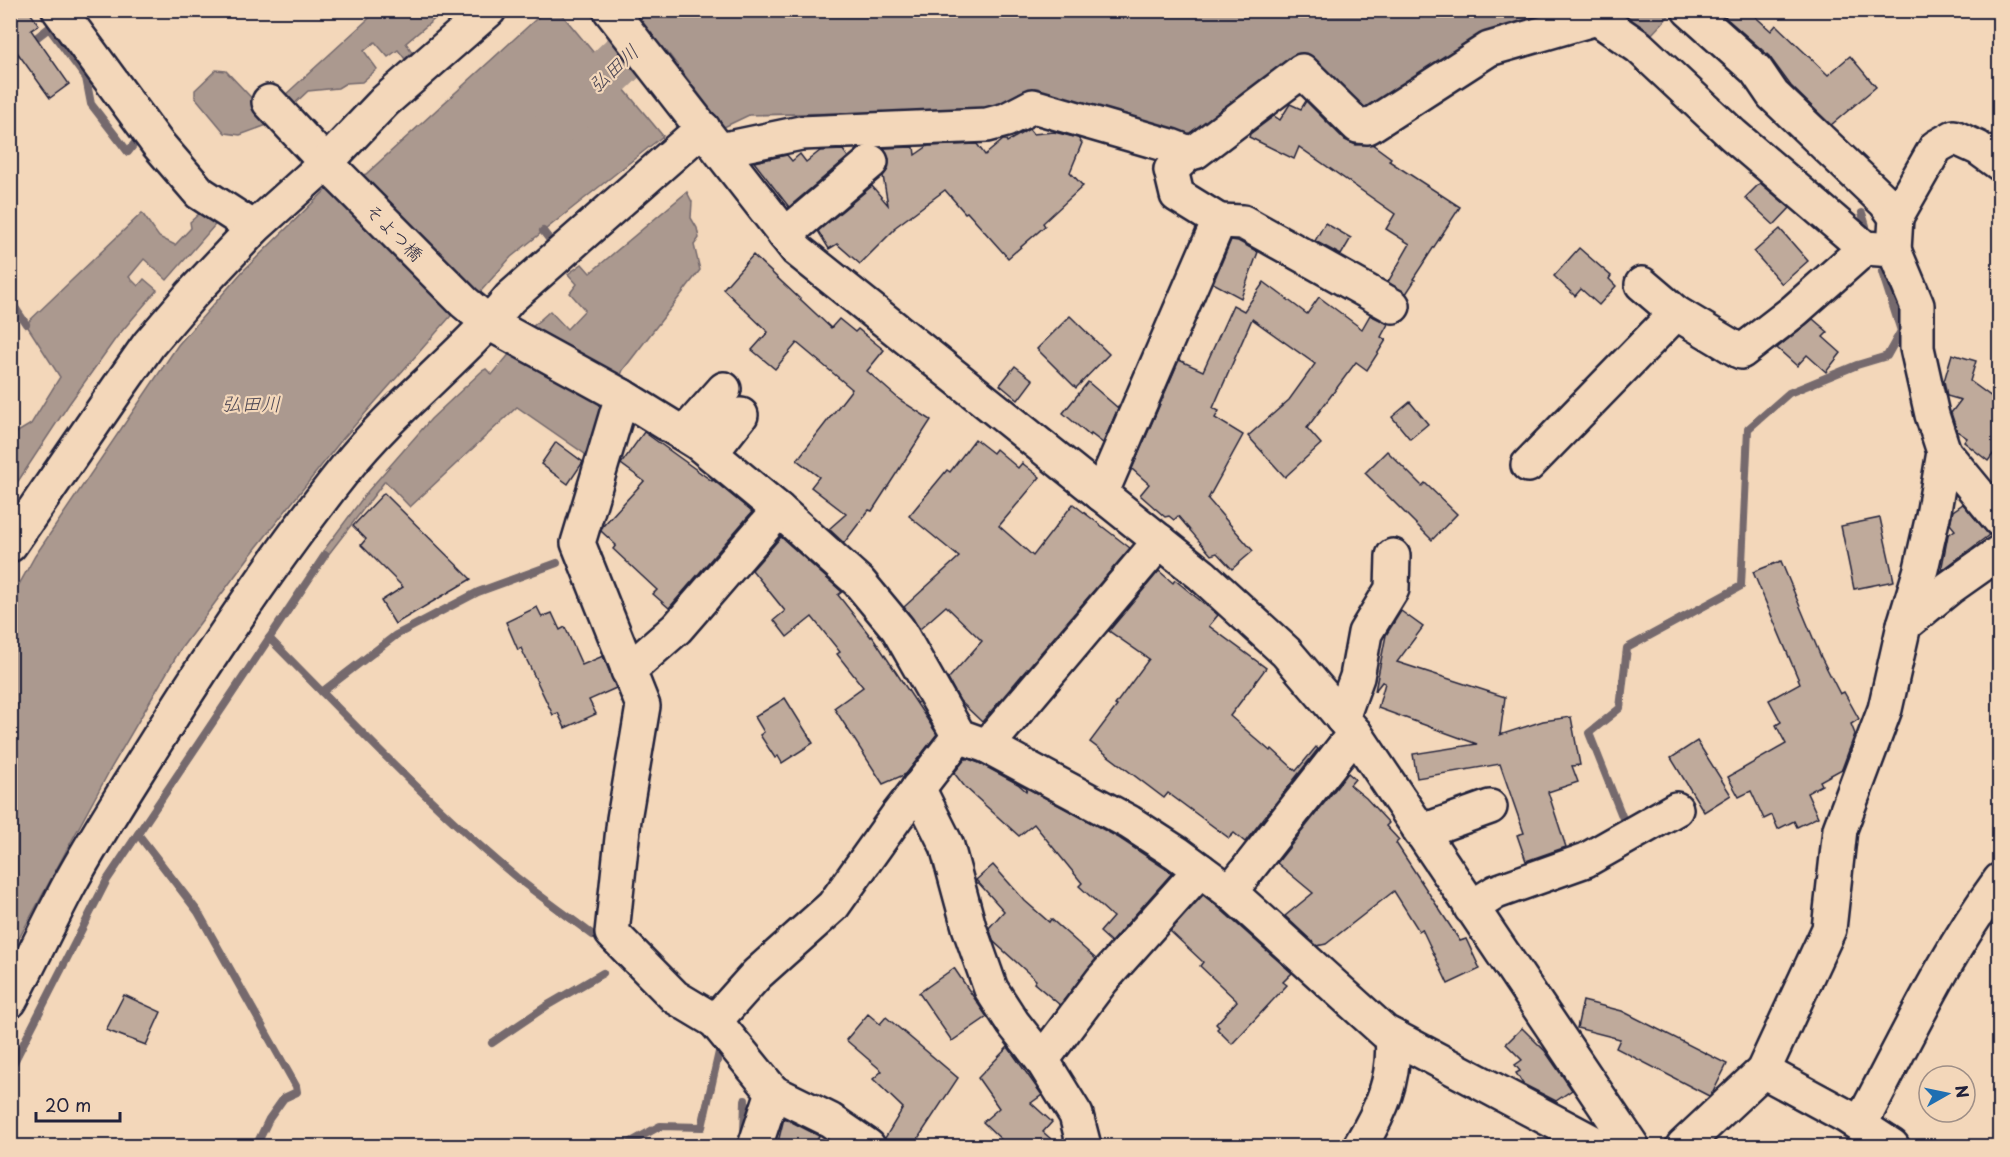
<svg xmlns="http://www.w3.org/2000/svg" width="2010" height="1157" font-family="'Playpen Sans','Klee One',sans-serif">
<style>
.water{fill:#ab998f;stroke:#74696d;stroke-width:1.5}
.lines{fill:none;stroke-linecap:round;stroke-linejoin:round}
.stream{stroke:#74696d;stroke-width:8}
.river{stroke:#ab998f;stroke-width:50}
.building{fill:#bfaa9b;stroke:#22223b;stroke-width:1.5}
.minor-casing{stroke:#22223b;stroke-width:38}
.tertiary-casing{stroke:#22223b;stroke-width:38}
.minor{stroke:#f3d7ba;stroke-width:33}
.tertiary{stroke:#f3d7ba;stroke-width:33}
.labels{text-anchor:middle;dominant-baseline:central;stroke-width:4.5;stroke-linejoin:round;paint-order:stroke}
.street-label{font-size:18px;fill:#22223b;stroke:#f3d7ba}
.water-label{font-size:20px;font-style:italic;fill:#4b4654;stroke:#f3d7ba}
</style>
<rect width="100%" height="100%" fill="#f3d7ba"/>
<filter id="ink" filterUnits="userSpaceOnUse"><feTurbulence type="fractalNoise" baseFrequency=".0167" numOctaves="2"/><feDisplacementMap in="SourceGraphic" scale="12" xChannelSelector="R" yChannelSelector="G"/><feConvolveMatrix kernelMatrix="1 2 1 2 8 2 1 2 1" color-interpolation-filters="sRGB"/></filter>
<g filter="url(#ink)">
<g class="water">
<path d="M377 11H444L406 43 412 52 405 59 398 50 388 57 375 42 364 51 377 69 362 82 346 83 338 88 308 91 275 122 240 135 225 133 195 97V90L216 70 226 71 263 110 284 96Z"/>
<path d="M545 11H559L663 136 511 257 481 291 464 301 340 442 249 557 180 650 111 768 11 953V599L35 556 178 345 243 271 331 185 366 174Z"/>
<path d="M636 11H1566L1520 21 1478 37 1369 115 1306 63 1198 137 989 110 749 115 724 127Z"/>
<path d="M1622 11H1660L1669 16 1650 36Z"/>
<path d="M687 192 692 202 691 218 697 228 699 238 694 245 700 270 623 370 588 456 517 407 410 507 385 481 328 555H325L324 550 368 491 431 419 482 371 486 369 492 375 531 328 550 311 567 329 585 310 570 293 577 284 568 274 582 264 590 273Z"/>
<path d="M142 213 159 237 175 245 191 228 190 222 200 213 221 218 167 280 144 259 129 277 138 286 144 279 157 290 116 338 69 404 11 492V436L31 424 60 377 26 324Z"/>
</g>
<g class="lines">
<g class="stream">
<path d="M10 58 49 28 86 78 91 104 128 152 141 135"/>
<path d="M1862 213 1866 226"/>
<path d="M543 231 556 248"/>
<path d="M10 300 26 324"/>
<path d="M269 638C349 719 429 804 516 877 541 897 568 916 593 935"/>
<path d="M322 692 396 635 478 592 557 563"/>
<path d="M1624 821 1589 733 1620 708 1627 648 1741 586 1748 429 1789 393 1857 365 1887 356 1901 331 1882 272"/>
<path d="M138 834 198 912 296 1086 297 1092 284 1098 269 1119 256 1146"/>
<path d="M492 1043 548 1005 603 973"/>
<path d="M10 1070 107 880 325 555"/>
<path d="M744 1132 745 1100"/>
<path d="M624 1146 660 1126 702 1127 719 1052"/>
</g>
<path class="river" d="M560 118 674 10"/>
</g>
<g class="building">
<path d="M10 10H28L39 25 31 30 69 84 50 98 12 45 10 46Z"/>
<path d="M1731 10H1748L1771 31 1776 25 1828 75 1850 56 1876 87 1831 125 1791 86 1769 56 1725 17Z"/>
<path d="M1306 101 1345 140 1356 145 1372 144 1391 158 1389 161 1460 207 1413 279 1415 280 1406 294 1388 282 1410 244 1386 229 1395 214 1299 147 1294 159 1249 137 1250 134 1274 116 1280 120 1290 104 1301 109Z"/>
<path d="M1029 129 1033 134 1054 132 1078 138 1082 143 1070 172 1083 186 1043 223 1045 226 1008 258 967 212 965 213 945 190 894 228 895 229 860 264 837 244 829 249 818 231 872 186 888 205 883 176 888 169 889 159 883 148 914 147 915 155 928 146 977 144 985 155 1003 140H1006L1007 142Z"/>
<path d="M843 150 848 157 789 207 754 162 787 155 792 161 800 154 806 162 820 151Z"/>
<path d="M1760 183 1790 208 1774 225 1745 198Z"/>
<path d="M1325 223 1351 238 1341 255 1315 241Z"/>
<path d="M1780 229 1808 261 1782 284 1754 252Z"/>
<path d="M1231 240 1238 241 1258 252 1241 298 1213 283Z"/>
<path d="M1579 248 1611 276 1609 279 1616 286 1599 305 1581 289 1575 296 1554 276Z"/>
<path d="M753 255 831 328 839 319 855 332 858 329 884 350 867 371 900 400 931 420 872 511 869 510 844 543 829 529 846 514 811 487 819 477 797 460 852 389 797 343 775 369 752 350 768 332 723 289Z"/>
<path d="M1264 282 1307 314 1319 297 1362 329 1370 315 1388 324 1381 337 1386 340 1367 370 1356 362 1307 428 1321 444 1285 477 1248 436 1289 400 1315 364 1252 319 1213 408 1219 411 1215 418 1243 435 1208 499 1253 551 1232 569 1217 553 1211 555 1178 516 1174 520 1169 516 1165 517 1140 495 1149 484 1132 469 1179 360 1203 371 1233 305 1244 311Z"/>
<path d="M1070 316 1109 354 1076 388 1037 349Z"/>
<path d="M1813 319 1828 332 1823 337 1841 353 1826 372 1807 355 1797 366 1777 348Z"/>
<path d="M1952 354 1976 361 1970 381 2000 403V445L1988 461 1964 442 1967 438 1957 431 1951 413 1961 400 1947 396 1944 381Z"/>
<path d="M1015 366 1033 380 1018 400 1000 385Z"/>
<path d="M1088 382 1118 408 1103 443 1091 434 1090 436 1063 413Z"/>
<path d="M1410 402 1428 424 1410 439 1392 417Z"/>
<path d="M644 432 712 481 713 480 752 512 669 608 653 594 657 590 613 549 616 545 601 531 603 526 644 481 621 464Z"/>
<path d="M975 439 993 453 996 449 1018 468 1022 463 1040 477 999 526 1033 556 1073 504 1130 548 982 722 960 701 948 679 982 641 946 606 920 629 904 607 959 557 909 516 947 470 950 472Z"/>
<path d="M556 442 583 462 568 484 541 464Z"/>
<path d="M1387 451 1422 486 1425 483 1457 514 1432 540 1365 473Z"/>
<path d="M384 493 471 579 395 624 381 601 403 587 361 545 366 539 353 526Z"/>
<path d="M1963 504 1989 535 1941 571 1948 535 1955 530 1950 524 1953 511Z"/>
<path d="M1880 518 1894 581 1854 589 1841 526Z"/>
<path d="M781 537 842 592 838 595 871 637 872 636 937 734 906 774 883 784 834 708 863 687 837 654 840 652 812 617 787 637 774 620 785 611 752 570Z"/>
<path d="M1781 561 1821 657 1840 694 1844 692 1859 719 1851 724 1855 734 1842 769 1820 781 1822 785 1807 793 1818 817 1797 827 1794 821 1778 829 1772 815 1764 819 1751 791 1739 797 1728 777 1786 744 1776 725 1781 722 1769 700 1800 683 1753 572Z"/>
<path d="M1159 571 1173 583 1175 580 1218 615 1209 626 1266 668 1230 716 1270 751 1272 749 1296 771 1316 747 1318 749 1245 842 1234 833 1229 838 1168 793 1164 798 1090 742 1117 706 1115 705 1149 659 1109 631Z"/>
<path d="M537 607 542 617 552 613 560 630 565 627 582 665 603 656 616 688 589 700 596 714 565 728 558 713 553 715 521 648 518 650 506 622Z"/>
<path d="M1401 611 1423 627 1397 662 1505 697 1500 735 1543 721 1571 717 1580 765 1572 766 1578 782 1548 792 1566 847 1526 861 1517 835 1524 833 1500 764 1417 778 1413 754 1477 744 1378 708 1385 683 1382 682 1375 691 1386 635Z"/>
<path d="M785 698 813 743 782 763 778 756 775 758 760 735 764 732 755 717Z"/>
<path d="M1697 741 1731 795 1704 812 1671 758Z"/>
<path d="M966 758 979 763 1018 784 1026 791 1027 788 1119 838 1172 873 1111 942 1100 932 1113 917 1079 886 1082 883 1034 824 1019 836 965 787 954 773Z"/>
<path d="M1348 773 1355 779 1350 785 1366 798 1389 823 1386 826 1399 840 1396 843 1460 941 1466 939 1480 969 1448 984 1422 929 1419 931 1394 891 1326 944 1317 946 1285 916 1313 893 1277 863Z"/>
<path d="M993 865 1025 901 1049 922 1051 919 1096 959 1060 1005 1034 983 1036 980 994 942 989 928 1004 911 976 880Z"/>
<path d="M1203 895 1218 907 1292 973 1283 982 1287 985 1232 1044 1217 1029 1219 1027 1216 1024 1237 1001 1200 966 1203 962 1170 931Z"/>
<path d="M954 968 987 1017 952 1041 919 993Z"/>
<path d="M124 995 161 1012 146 1045 106 1030Z"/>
<path d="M1583 1001 1622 1011 1727 1064 1713 1092 1709 1096 1616 1048 1620 1039 1577 1028Z"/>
<path d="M868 1014 880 1024 886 1017 958 1078 913 1146H887L885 1138 903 1108 873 1079 882 1071 846 1040Z"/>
<path d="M1522 1028 1545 1051 1572 1090 1556 1101 1523 1084 1516 1073 1520 1071 1515 1065 1522 1060 1506 1044Z"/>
<path d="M1008 1047 1042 1095 1031 1103 1052 1122 1043 1132 1059 1146H1008L983 1122 999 1108 978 1078Z"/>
<path d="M784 1118 819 1136 814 1146H777Z"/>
</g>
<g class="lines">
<g class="minor-casing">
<g id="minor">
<path d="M59 10 157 143 200 193 254 228"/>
<path d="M1689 10 1756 70 1773 95 1885 202 1896 217 1894 250"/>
<path d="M269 102 326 163 464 302 489 323 622 396 698 443 779 510 859 582 898 629 959 736 987 746 1129 822 1177 853 1230 892 1385 1032 1600 1146"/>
<path d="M720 150 801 133 987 125 1006 120 1033 106 1171 146 1189 153 1171 170 1177 195 1219 221 1101 494"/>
<path d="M1189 153 1195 152 1302 71 1358 126 1368 127 1489 49 1597 18 1639 47 1733 135 1865 248 1894 250 1917 305V348L1932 415 1944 452 1933 516 1921 569 1904 625"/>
<path d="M1896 217 1936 147 1954 137 1978 148 2000 164"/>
<path d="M1219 221 1243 222 1393 306"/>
<path d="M785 235 871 162"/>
<path d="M1642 284 1676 313 1741 352 1794 311 1865 248"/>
<path d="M622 396 578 543 643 706 624 819 612 933 675 997 715 1021"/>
<path d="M684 434 724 389"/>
<path d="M1944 452 2000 520"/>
<path d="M711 453 741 415"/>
<path d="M1528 465 1676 313"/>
<path d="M10 545 118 388 149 344 191 295 254 228 326 163 385 101 489 10"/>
<path d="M628 671 677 628 779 510"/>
<path d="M1342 718 1357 677 1365 633 1392 589 1393 556"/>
<path d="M987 746 1160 541"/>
<path d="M918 788 947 846 969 927 991 989 1013 1023 1042 1060 1076 1115 1084 1146"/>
<path d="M1420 832 1490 807"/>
<path d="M1230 892 1355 733"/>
<path d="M1471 908 1496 892 1586 860 1676 809"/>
<path d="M10 1001C30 963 48 925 68 887 95 837 127 788 157 740 215 647 278 553 346 468 395 406 460 359 510 298L703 128"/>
<path d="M1042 1060 1102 980 1200 870"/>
<path d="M1763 1071 1846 1116 1892 1146"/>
<path d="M773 1092 830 1120 868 1146"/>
<path d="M1860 1125C1904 1043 1944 956 2000 880"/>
<path d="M755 1146 773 1092 715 1021 757 974 833 906 897 816 959 736"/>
<path d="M1360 1146C1381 1111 1396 1079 1392 1036"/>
<path d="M1683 1146 1763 1071 1829 929 1840 829 1885 709 1904 625 1949 588 2000 552"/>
</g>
</g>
<g class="tertiary-casing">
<path id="tertiary" d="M610 10 797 250 1202 575 1286 652 1355 733 1632 1146"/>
</g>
<use href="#minor" class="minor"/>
<use href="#tertiary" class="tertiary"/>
</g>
</g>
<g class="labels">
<g class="street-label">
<text transform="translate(395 232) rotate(45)">そよつ橋</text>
</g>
<g class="water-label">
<text transform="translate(613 68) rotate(-43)">弘田川</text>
<text x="251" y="403">弘田川</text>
</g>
</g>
<rect width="2010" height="1157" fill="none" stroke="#f3d7ba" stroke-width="36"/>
<rect x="18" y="18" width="1974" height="1121" fill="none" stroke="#22223b" stroke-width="2" filter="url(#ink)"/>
<g transform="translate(1947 1094) rotate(81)"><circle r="28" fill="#f3d7ba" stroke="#9f8f87" stroke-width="1.5"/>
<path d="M0-4.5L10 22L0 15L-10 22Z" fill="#1f6fb2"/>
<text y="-9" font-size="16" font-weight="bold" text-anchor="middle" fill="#22223b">N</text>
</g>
<path d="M36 1112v9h84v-9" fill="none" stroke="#22223b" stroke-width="3"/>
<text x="45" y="1112" font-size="18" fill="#22223b" stroke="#f3d7ba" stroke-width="4.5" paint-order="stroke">20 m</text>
</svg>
